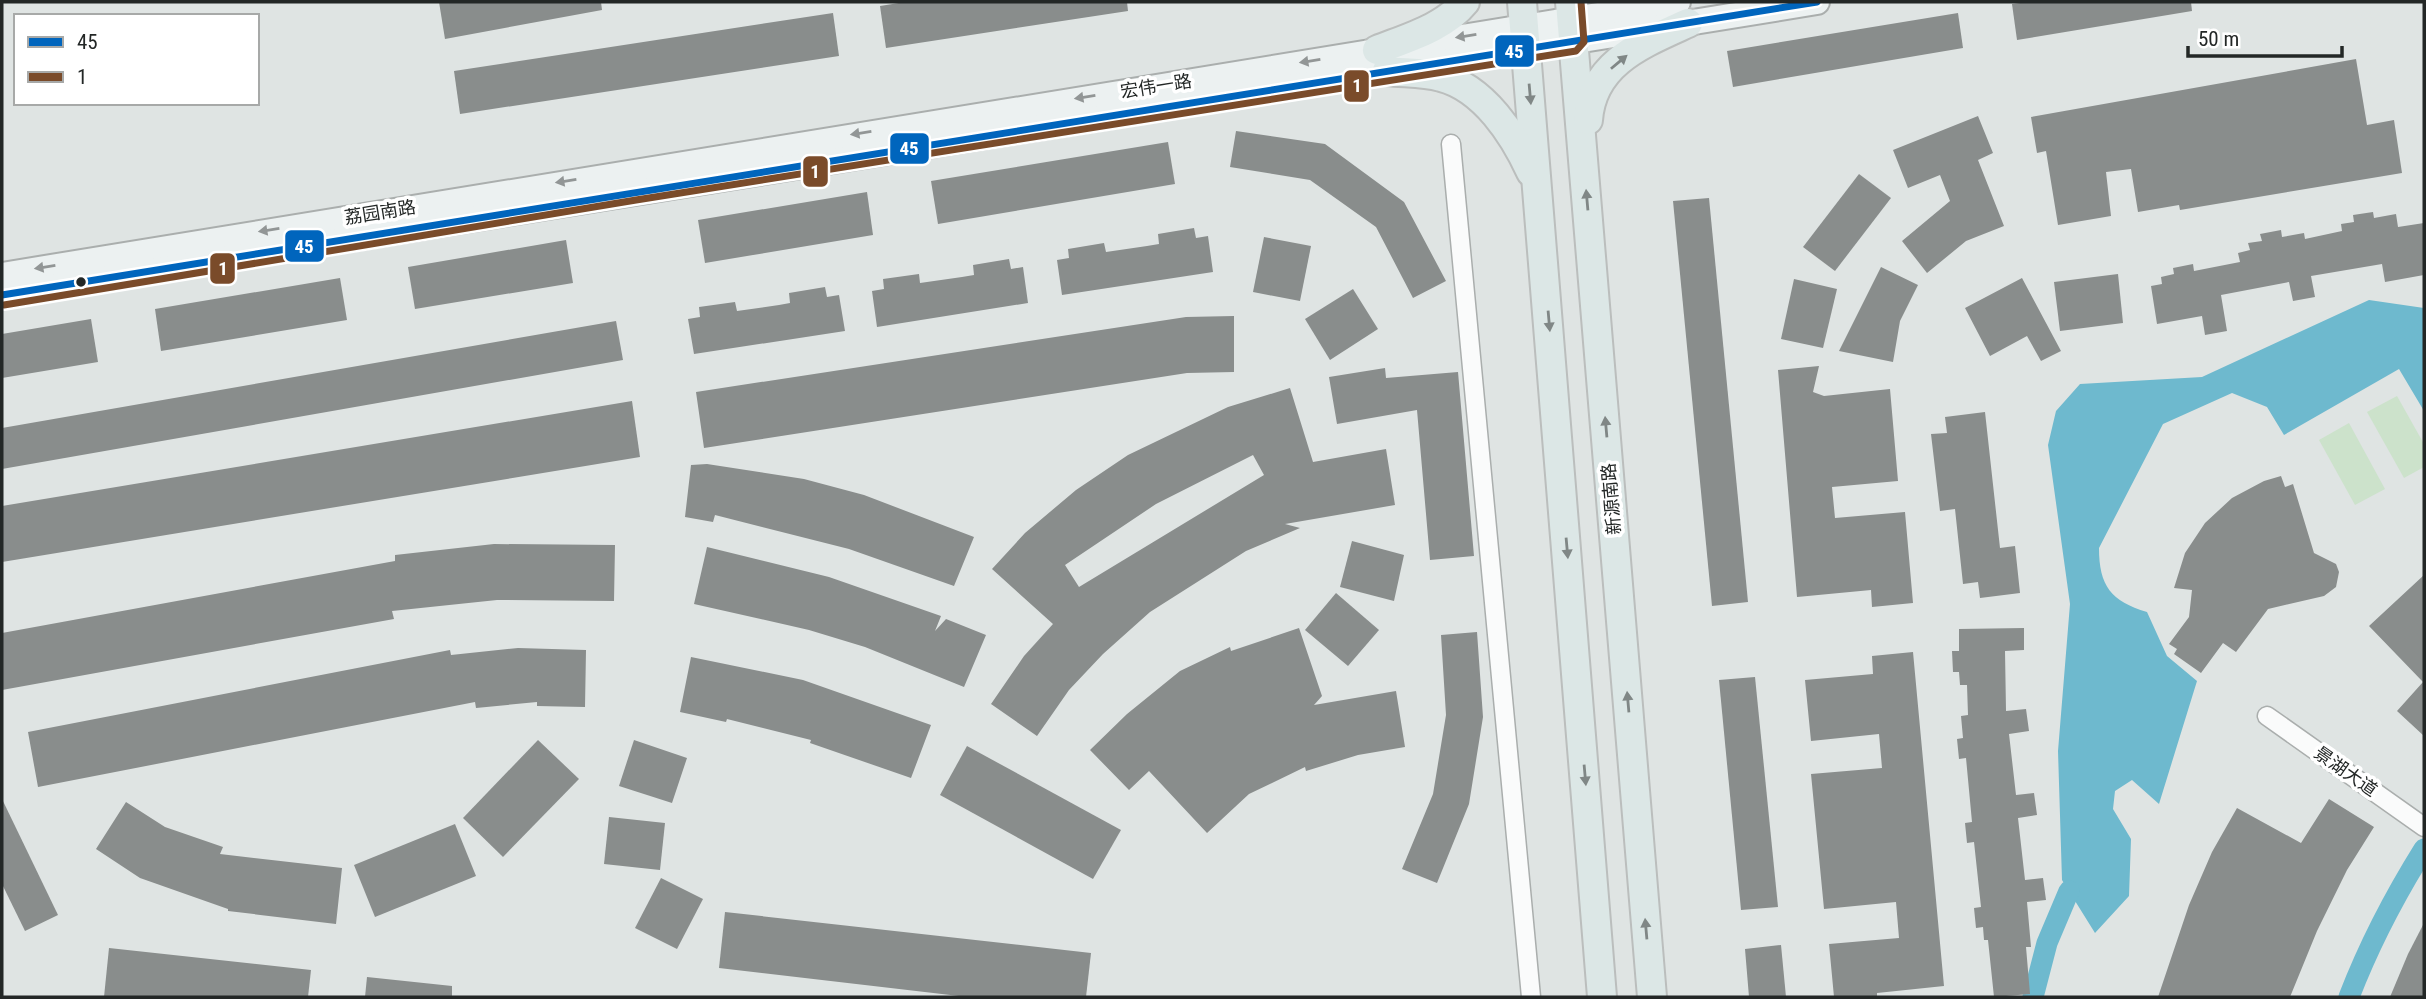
<svg xmlns="http://www.w3.org/2000/svg" width="2426" height="999" font-family="'Roboto Condensed','Noto Sans SC',sans-serif">
<style>
.green{fill:#cce2cb}
.water{fill:#6eb9ce}
.lines{fill:none;stroke-linecap:round;stroke-linejoin:round}
.canal{stroke:#6eb9ce;stroke-width:21}
.building{fill:#898d8c;fill-rule:evenodd}
.minor-casing{stroke:#aaaead;stroke-width:21}
.secondary-casing{stroke:#aaaead;stroke-width:28}
.primary-casing{stroke:#bbbebd;stroke-width:32}
.minor{stroke:#fafbfb;stroke-width:18}
.secondary{stroke:#ecf1f1;stroke-width:24}
.primary{stroke:#dce7e6;stroke-width:28}
.bus-1-casing{stroke:#fff;stroke-width:12}
.bus-2-casing{stroke:#fff;stroke-width:12}
.bus-1{stroke:#0065bd;stroke-width:7}
.bus-2{stroke:#7a4b2a;stroke-width:7}
.oneway{fill:#929696}
.oneway2{fill:#808786}
.bus-dot{fill:#232726;stroke:#fff;stroke-width:2.5}
.labels{text-anchor:middle;dominant-baseline:central;stroke-width:7;stroke-linejoin:round;paint-order:stroke}
.street-label{font-size:18px;fill:#232726;stroke:#fff}
.line-badge{stroke:#fff;stroke-width:2.5}
.badge-label{font-size:19px;text-anchor:middle;font-weight:bold;fill:#fff}
</style>
<rect width="100%" height="100%" fill="#dfe4e3"/>
<g class="green">
<path d="M2397 396 2424 444V467L2404 478 2367 412Z"/>
<path d="M2349 423 2385 489 2355 505 2319 440Z"/>
</g>
<path class="water" d="M2369 300 2424 308V411L2399 369 2284 435 2267 407 2232 393 2163 424 2099 548C2099 586 2111 601 2147 612L2167 656 2197 681 2159 804 2132 780 2115 791 2113 809 2131 839 2129 896 2095 933 2062 880 2058 751 2070 604 2048 445 2056 411 2080 384 2202 377Z"/>
<g class="lines">
<g class="canal">
<path d="M2033 997 2047 943 2069 891"/>
<path d="M2349 997C2369 945 2394 897 2424 849"/>
</g>
</g>
<g class="building">
<path d="M439 2H601L602 10 445 39Z"/>
<path d="M905 2H1127L1128 11 886 48 880 6Z"/>
<path d="M2028 2H2191L2192 11 2017 40 2012 4Z"/>
<path d="M833 13 839 56 460 114 454 71Z"/>
<path d="M1958 13 1963 48 1733 87 1727 51Z"/>
<path d="M2356 59 2367 125 2394 120 2402 173 2180 210 2179 205 2138 212 2131 169 2106 172 2111 216 2058 225 2046 151 2037 153 2031 117Z"/>
<path d="M1978 116 1993 153 1978 160 2004 226 1966 241 1927 273 1902 241 1950 201 1940 175 1908 188 1893 150Z"/>
<path d="M1236 131 1325 144 1404 202 1446 281 1413 298 1376 227 1310 180 1230 167Z"/>
<path d="M1168 142 1175 184 938 224 931 181Z"/>
<path d="M1859 174 1891 198 1835 271 1803 247Z"/>
<path d="M867 192 873 235 705 263 698 220Z"/>
<path d="M1709 198 1748 602 1712 606 1673 201Z"/>
<path d="M2373 212 2374 218 2396 214 2398 227 2424 223V275L2385 282 2382 264 2311 276 2315 297 2293 301 2289 282 2221 295 2227 331 2205 335 2202 316 2157 324 2151 286 2162 284 2161 277 2174 274 2173 268 2193 264 2194 271 2240 262 2238 253 2250 250 2248 243 2262 241 2260 234 2281 230 2282 237 2304 233 2305 239 2342 231 2341 224 2354 222 2353 215Z"/>
<path d="M1194 228 1196 238 1208 236 1213 272 1062 295 1057 260 1069 258 1068 249 1104 243 1106 252 1147 246 1159 244 1158 234Z"/>
<path d="M1264 237 1311 246 1300 301 1253 292Z"/>
<path d="M566 240 573 283 415 309 408 267Z"/>
<path d="M1009 259 1011 269 1023 267 1028 303 877 327 872 291 884 289 883 279 919 274 920 283 962 277 974 275 973 265Z"/>
<path d="M1881 267 1918 285 1900 321 1893 362 1839 351Z"/>
<path d="M2118 274 2123 323 2060 331 2054 282Z"/>
<path d="M340 278 347 320 161 351 155 309Z"/>
<path d="M2022 278 2061 351 2041 361 2027 336 1990 356 1965 308Z"/>
<path d="M1794 279 1837 289 1823 348 1781 339Z"/>
<path d="M825 287 827 297 839 295 845 331 694 354 688 319 700 317 699 307 735 302 737 311 779 305 790 303 789 293Z"/>
<path d="M1353 289 1378 329 1330 360 1305 319Z"/>
<path d="M1234 316V372L1187 373 704 448 696 392 1186 317Z"/>
<path d="M91 319 98 362 2 378V334Z"/>
<path d="M616 321 623 360 2 469V428Z"/>
<path d="M1819 366 1813 392 1824 396 1890 389 1898 481 1832 487 1835 518 1905 512 1913 603 1872 607 1871 590 1797 597 1778 370Z"/>
<path d="M1385 368 1386 378 1458 372 1474 556 1430 560 1417 410 1337 424 1329 377Z"/>
<path d="M1290 388 1313 462 1386 449 1395 505 1285 524 1300 528 1246 551 1150 612 1103 654 1069 690 1037 736 991 704 1024 656 1053 624 992 569 1025 533 1076 490 1128 455 1228 407ZM1253 455 1264 475 1079 587 1065 565 1156 504Z"/>
<path d="M632 401 640 457 2 562V506Z"/>
<path d="M1985 412 2000 548 2015 546 2020 593 1980 598 1978 582 1963 584 1955 509 1940 511 1931 434 1947 433 1945 417Z"/>
<path d="M707 464 804 479 864 495 974 537 954 586 849 549 715 515 713 522 685 517 691 465Z"/>
<path d="M2281 476 2285 487 2293 484 2314 553 2336 564 2339 572 2336 587 2324 596 2268 609 2236 652 2223 643 2201 673 2174 654 2177 649 2169 644 2189 617 2192 590 2174 588 2185 553 2205 523 2232 498 2264 481Z"/>
<path d="M1352 541 1404 555 1394 601 1340 587Z"/>
<path d="M494 544 615 545 614 601 497 600 392 611 394 619 2 690V633L395 561V555Z"/>
<path d="M707 547 829 577 941 616 935 631 946 619 986 635 964 687 865 647 809 630 694 604Z"/>
<path d="M2424 575V736L2397 711 2423 682 2369 626Z"/>
<path d="M1336 593 1379 630 1348 666 1305 630Z"/>
<path d="M1299 628 1322 696 1314 705 1396 691 1405 747 1358 755 1306 771 1305 767 1249 794 1207 833 1149 771 1129 790 1090 750 1127 714 1180 671 1230 647 1231 651Z"/>
<path d="M2024 628V650L2005 651 2006 711 2026 709 2029 731 2009 734 2016 795 2034 793 2037 815 2018 818 2025 880 2043 878 2046 900 2027 902 2031 947H2026L2030 994 1994 997 1988 940H1984L1983 927 1976 928 1974 908 1981 907 1974 842 1967 843 1965 823 1972 822 1966 758 1959 759 1957 739 1963 738 1961 716 1968 715 1967 685H1960L1959 672H1953L1952 651H1959V629Z"/>
<path d="M1477 632 1483 717 1469 804 1437 883 1402 869 1433 794 1446 715 1441 635Z"/>
<path d="M518 648 586 650 585 707 537 706V702L476 708 475 702 38 787 28 732 450 650 451 655Z"/>
<path d="M1913 652 1944 986 1877 993V997H1834L1829 944 1899 938 1896 902 1824 909 1811 774 1882 768 1879 734 1811 741 1805 680 1873 674 1872 656Z"/>
<path d="M691 657 803 680 931 725 911 778 810 743 811 740 727 719 726 722 680 712Z"/>
<path d="M1755 677 1778 907 1741 910 1719 680Z"/>
<path d="M538 740 579 779 503 857 463 818Z"/>
<path d="M634 740 687 758 672 803 619 786Z"/>
<path d="M967 746 1121 830 1093 879 940 795Z"/>
<path d="M2 799 58 915 25 931 2 884Z"/>
<path d="M2329 799 2374 827 2347 870 2317 931 2290 997H2158L2189 905 2212 852 2237 808 2301 843Z"/>
<path d="M126 802 165 827 223 847 220 854 342 868 336 924 228 911V909L140 878 96 849Z"/>
<path d="M609 817 665 823 660 870 604 864Z"/>
<path d="M455 824 476 876 375 917 354 865Z"/>
<path d="M661 878 703 899 677 949 635 928Z"/>
<path d="M725 912 1091 953 1086 997 959 996 719 968Z"/>
<path d="M2424 923V997H2390L2408 954Z"/>
<path d="M1781 945 1786 997H1749L1745 949Z"/>
<path d="M109 948 311 970 308 997H104Z"/>
<path d="M367 977 452 986V997H365Z"/>
</g>
<g class="lines">
<g class="minor-casing">
<g id="minor">
<path d="M1451 144 1531 997"/>
<path d="M2267 716 2424 827"/>
</g>
</g>
<g class="secondary-casing">
<g id="secondary">
<path d="M2 275 1678 2"/>
<path d="M2 295 1817 2"/>
</g>
</g>
<g class="primary-casing">
<g id="primary">
<path d="M1522 2 1602 997"/>
<path d="M1570 2 1652 997"/>
<path d="M1377 50C1407 38 1444 28 1465 2"/>
<path d="M1387 71C1404 73 1424 72 1441 77 1484 88 1514 135 1531 172"/>
<path d="M1588 120C1592 63 1642 44 1688 23"/>
</g>
</g>
<use href="#minor" class="minor"/>
<use href="#secondary" class="secondary"/>
<use href="#primary" class="primary"/>
<g class="bus-1-casing">
<path id="bus-1" d="M2 295 1817 2"/>
</g>
<g class="bus-2-casing">
<path id="bus-2" d="M4 305 636 200 1576 51 1584 42 1581 2"/>
</g>
<use href="#bus-1" class="bus-1"/>
<use href="#bus-2" class="bus-2"/>
</g>
<defs><path id="oneway-solid" d="M-6-.8H1V-3.2L6.5 0L1 3.2V.8H-6Z" transform="scale(1.75)"/></defs>
<g class="oneway">
<use href="#oneway-solid" transform="translate(1466 36) rotate(171)"/>
<use href="#oneway-solid" transform="translate(1310 61) rotate(171)"/>
<use href="#oneway-solid" transform="translate(1085 97) rotate(171)"/>
<use href="#oneway-solid" transform="translate(861 133) rotate(171)"/>
<use href="#oneway-solid" transform="translate(566 181) rotate(171)"/>
<use href="#oneway-solid" transform="translate(269 230) rotate(171)"/>
<use href="#oneway-solid" transform="translate(45 267) rotate(171)"/>
</g>
<g class="oneway2">
<use href="#oneway-solid" transform="translate(1619 62) rotate(-40)"/>
<use href="#oneway-solid" transform="translate(1530 94) rotate(85)"/>
<use href="#oneway-solid" transform="translate(1587 200) rotate(-95)"/>
<use href="#oneway-solid" transform="translate(1549 321) rotate(85)"/>
<use href="#oneway-solid" transform="translate(1606 427) rotate(-95)"/>
<use href="#oneway-solid" transform="translate(1567 548) rotate(85)"/>
<use href="#oneway-solid" transform="translate(1628 702) rotate(-95)"/>
<use href="#oneway-solid" transform="translate(1585 775) rotate(85)"/>
<use href="#oneway-solid" transform="translate(1646 929) rotate(-95)"/>
</g>
<circle class="bus-dot" cx="81" cy="282" r="6"/>
<g class="labels">
<g class="street-label">
<text transform="translate(1156 86) rotate(-9)">宏伟一路</text>
<text transform="translate(380 212) rotate(-9)">荔园南路</text>
<text transform="translate(1611 499) rotate(-95)">新源南路</text>
<text transform="translate(2346 771) rotate(35)">景湖大道</text>
</g>
</g>
<g class="line-badge">
<rect x="1494" y="34" width="41" height="34" rx="7" fill="#0065bd"/>
<rect x="1343" y="69" width="27" height="34" rx="7" fill="#7a4b2a"/>
<rect x="889" y="132" width="41" height="33" rx="7" fill="#0065bd"/>
<rect x="802" y="155" width="27" height="33" rx="7" fill="#7a4b2a"/>
<rect x="284" y="229" width="41" height="34" rx="7" fill="#0065bd"/>
<rect x="209" y="252" width="27" height="33" rx="7" fill="#7a4b2a"/>
</g>
<g class="badge-label">
<text x="1514" y="58">45</text>
<text x="1357" y="92">1</text>
<text x="909" y="155">45</text>
<text x="815" y="178">1</text>
<text x="304" y="253">45</text>
<text x="223" y="275">1</text>
</g>
<rect width="2426" height="999" fill="none" stroke="#232726" stroke-width="7"/>
<rect x="14" y="14" width="245" height="91" fill="#ffffff" stroke="#a7a9a8" stroke-width="2"/>
<rect x="28" y="37" width="35" height="10" fill="#0065bd" stroke="#a7a9a8" stroke-width="2"/>
<text x="77" y="49" font-size="21" fill="#232726">45</text>
<rect x="28" y="72" width="35" height="10" fill="#7a4b2a" stroke="#a7a9a8" stroke-width="2"/>
<text x="77" y="84" font-size="21" fill="#232726">1</text>
<path d="M2188 46v10h154v-10" fill="none" stroke="#232726" stroke-width="3.5"/>
<text x="2198" y="46" font-size="21" fill="#232726" stroke="#ffffff" stroke-width="5" paint-order="stroke">50 m</text>
</svg>
